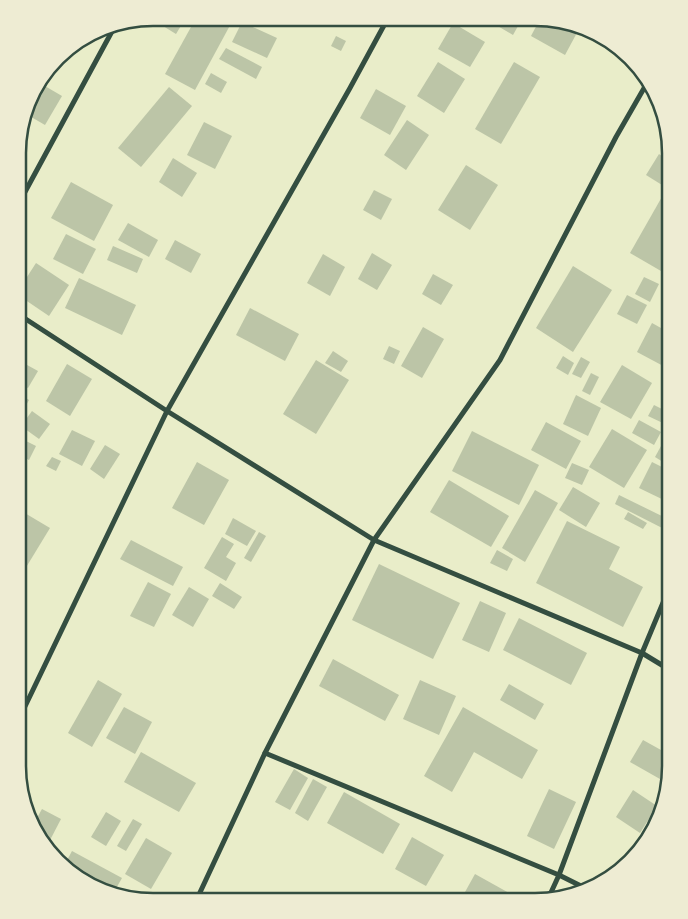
<svg xmlns="http://www.w3.org/2000/svg" width="688" height="919" font-family="Raleway,sans-serif">
<style>
.building{fill:#bcc5a7}
.lines{fill:none;stroke-linecap:round;stroke-linejoin:round}
.minor{stroke:#344e41;stroke-width:5}
.rim{fill:none;stroke:#344e41;stroke-width:2.5}
</style>
<rect width="100%" height="100%" fill="#e9edc9"/>
<g class="building">
<path d="M150 18H182L185 19 176 34Z"/>
<path d="M196 18H234L195 90 165 74Z"/>
<path d="M484 18 521 19H522L513 35Z"/>
<path d="M540 19H553L579 29 565 55 531 36Z"/>
<path d="M242 22 277 38 267 58 232 42Z"/>
<path d="M453 23 485 42 470 67 438 49Z"/>
<path d="M336 36 346 41 341 51 331 46Z"/>
<path d="M226 48 262 67 256 79 219 59Z"/>
<path d="M438 62 465 79 444 113 417 96Z"/>
<path d="M514 62 540 77 501 144 475 129Z"/>
<path d="M211 73 227 82 221 93 205 84Z"/>
<path d="M38 82 62 96 45 125 26 114 36 86Z"/>
<path d="M169 87 192 106 141 167 118 148Z"/>
<path d="M376 89 406 106 390 135 360 118Z"/>
<path d="M407 120 429 135 406 170 384 155Z"/>
<path d="M204 122 232 136 215 169 187 155Z"/>
<path d="M19 150 27 155 19 171Z"/>
<path d="M659 154 670 162V190L646 175Z"/>
<path d="M173 158 197 173 182 197 159 182Z"/>
<path d="M466 165 498 185 470 230 438 210Z"/>
<path d="M71 182 113 205 94 241 51 218Z"/>
<path d="M374 190 392 199 381 220 363 210Z"/>
<path d="M663 195 670 199V255L661 271 630 253Z"/>
<path d="M128 223 158 240 149 257 118 240Z"/>
<path d="M66 234 96 249 83 274 53 259Z"/>
<path d="M175 240 201 254 191 273 165 259Z"/>
<path d="M113 246 143 259 137 273 107 260Z"/>
<path d="M372 253 392 265 377 290 358 279Z"/>
<path d="M323 254 345 267 330 296 307 283Z"/>
<path d="M36 263 69 285 49 316 18 295V291Z"/>
<path d="M573 266 612 290 573 352 536 328Z"/>
<path d="M433 274 453 285 441 305 422 294Z"/>
<path d="M644 277 659 284 650 302 635 294Z"/>
<path d="M79 278 136 305 122 335 65 308Z"/>
<path d="M627 295 647 305 637 324 617 314Z"/>
<path d="M250 308 299 334 285 361 236 335Z"/>
<path d="M652 323 670 333V362L667 368 637 352Z"/>
<path d="M423 327 444 339 422 378 401 366Z"/>
<path d="M389 346 400 351 394 364 383 359Z"/>
<path d="M333 351 348 361 341 372 325 363Z"/>
<path d="M563 356 574 363 568 375 556 368Z"/>
<path d="M581 357 590 362 581 378 572 374Z"/>
<path d="M18 360 38 371 28 388 18 383Z"/>
<path d="M316 360 349 380 316 434 283 414Z"/>
<path d="M67 364 92 379 70 416 46 401Z"/>
<path d="M622 365 652 383 631 419 600 402Z"/>
<path d="M591 373 599 377 590 395 582 391Z"/>
<path d="M18 393 29 400 18 420Z"/>
<path d="M576 395 601 408 588 436 563 424Z"/>
<path d="M654 405 670 413 667 425 648 416Z"/>
<path d="M32 411 50 424 39 439 21 426Z"/>
<path d="M639 420 661 432 654 445 632 433Z"/>
<path d="M546 422 581 441 566 469 531 450Z"/>
<path d="M612 429 647 450 624 488 589 467Z"/>
<path d="M72 430 95 441 82 466 59 454Z"/>
<path d="M472 431 539 465 519 505 452 471Z"/>
<path d="M667 435 670 437V449L663 462 655 457Z"/>
<path d="M26 441 36 446 29 460 19 455Z"/>
<path d="M105 445 120 454 104 479 90 469Z"/>
<path d="M52 457 61 461 56 471 46 466Z"/>
<path d="M197 462 229 480 204 525 172 508Z"/>
<path d="M652 462 670 471V503L639 488Z"/>
<path d="M572 463 589 470 582 485 565 478Z"/>
<path d="M449 480 509 516 491 547 430 512Z"/>
<path d="M573 487 600 503 586 527 559 510Z"/>
<path d="M535 490 558 503 525 562 502 548Z"/>
<path d="M619 495 670 520V532L615 504Z"/>
<path d="M18 509 50 528 22 574 18 571Z"/>
<path d="M628 512 647 523 643 529 624 519Z"/>
<path d="M233 518 256 531 247 546 225 534Z"/>
<path d="M567 521 620 547 609 569 643 587 623 627 536 583Z"/>
<path d="M259 532 266 536 251 562 244 558Z"/>
<path d="M222 537 234 544 226 557 236 563 226 581 204 568Z"/>
<path d="M131 540 183 567 173 586 120 559Z"/>
<path d="M497 550 513 559 507 571 490 563Z"/>
<path d="M379 564 460 603 433 659 352 620Z"/>
<path d="M148 582 171 594 154 627 130 616Z"/>
<path d="M220 583 242 597 234 609 212 596Z"/>
<path d="M189 587 209 599 193 627 172 615Z"/>
<path d="M480 601 506 613 489 652 462 640Z"/>
<path d="M519 618 587 653 571 685 503 650Z"/>
<path d="M333 659 399 695 385 721 319 686Z"/>
<path d="M98 680 122 694 92 747 68 733Z"/>
<path d="M420 680 456 696 439 735 403 719Z"/>
<path d="M509 684 544 704 535 720 500 700Z"/>
<path d="M124 707 152 722 135 754 106 738Z"/>
<path d="M463 707 538 750 522 779 474 752 452 792 424 776Z"/>
<path d="M643 740 670 755V775L667 783 630 762Z"/>
<path d="M141 752 196 783 179 812 124 782Z"/>
<path d="M294 769 308 778 290 810 275 802Z"/>
<path d="M313 779 327 787 308 821 295 813Z"/>
<path d="M549 789 576 802 554 849 527 836Z"/>
<path d="M633 790 657 806 640 833 616 817Z"/>
<path d="M344 792 400 824 383 854 327 823Z"/>
<path d="M42 809 61 819 48 844 32 827Z"/>
<path d="M106 812 121 821 106 846 91 837Z"/>
<path d="M133 819 142 824 126 851 117 846Z"/>
<path d="M412 837 444 855 426 886 395 869Z"/>
<path d="M146 838 172 853 151 889 125 874Z"/>
<path d="M72 851 122 878 114 892 78 878 65 864Z"/>
<path d="M475 874 511 894 507 901H460Z"/>
</g>
<g class="lines">
<g class="minor">
<path d="M19 203 116 24"/>
<path d="M18 314 167 411 374 540 642 653 670 670"/>
<path d="M18 721 167 411 350 88 388 18"/>
<path d="M265 753 559 875 587 889"/>
<path d="M548 899 559 875 642 653 670 586"/>
<path d="M196 901 265 753 374 540 500 360 616 137 647 83"/>
</g>
</g>
<path d="M0 0H688V919H0ZM153 26H535A127 127 0 0 1 662 153V766A127 127 0 0 1 535 893H153A127 127 0 0 1 26 766V153A127 127 0 0 1 153 26Z" fill="#eeecd3" fill-rule="evenodd"/>
<path class="rim" d="M153 26H535A127 127 0 0 1 662 153V766A127 127 0 0 1 535 893H153A127 127 0 0 1 26 766V153A127 127 0 0 1 153 26Z"/>
</svg>
